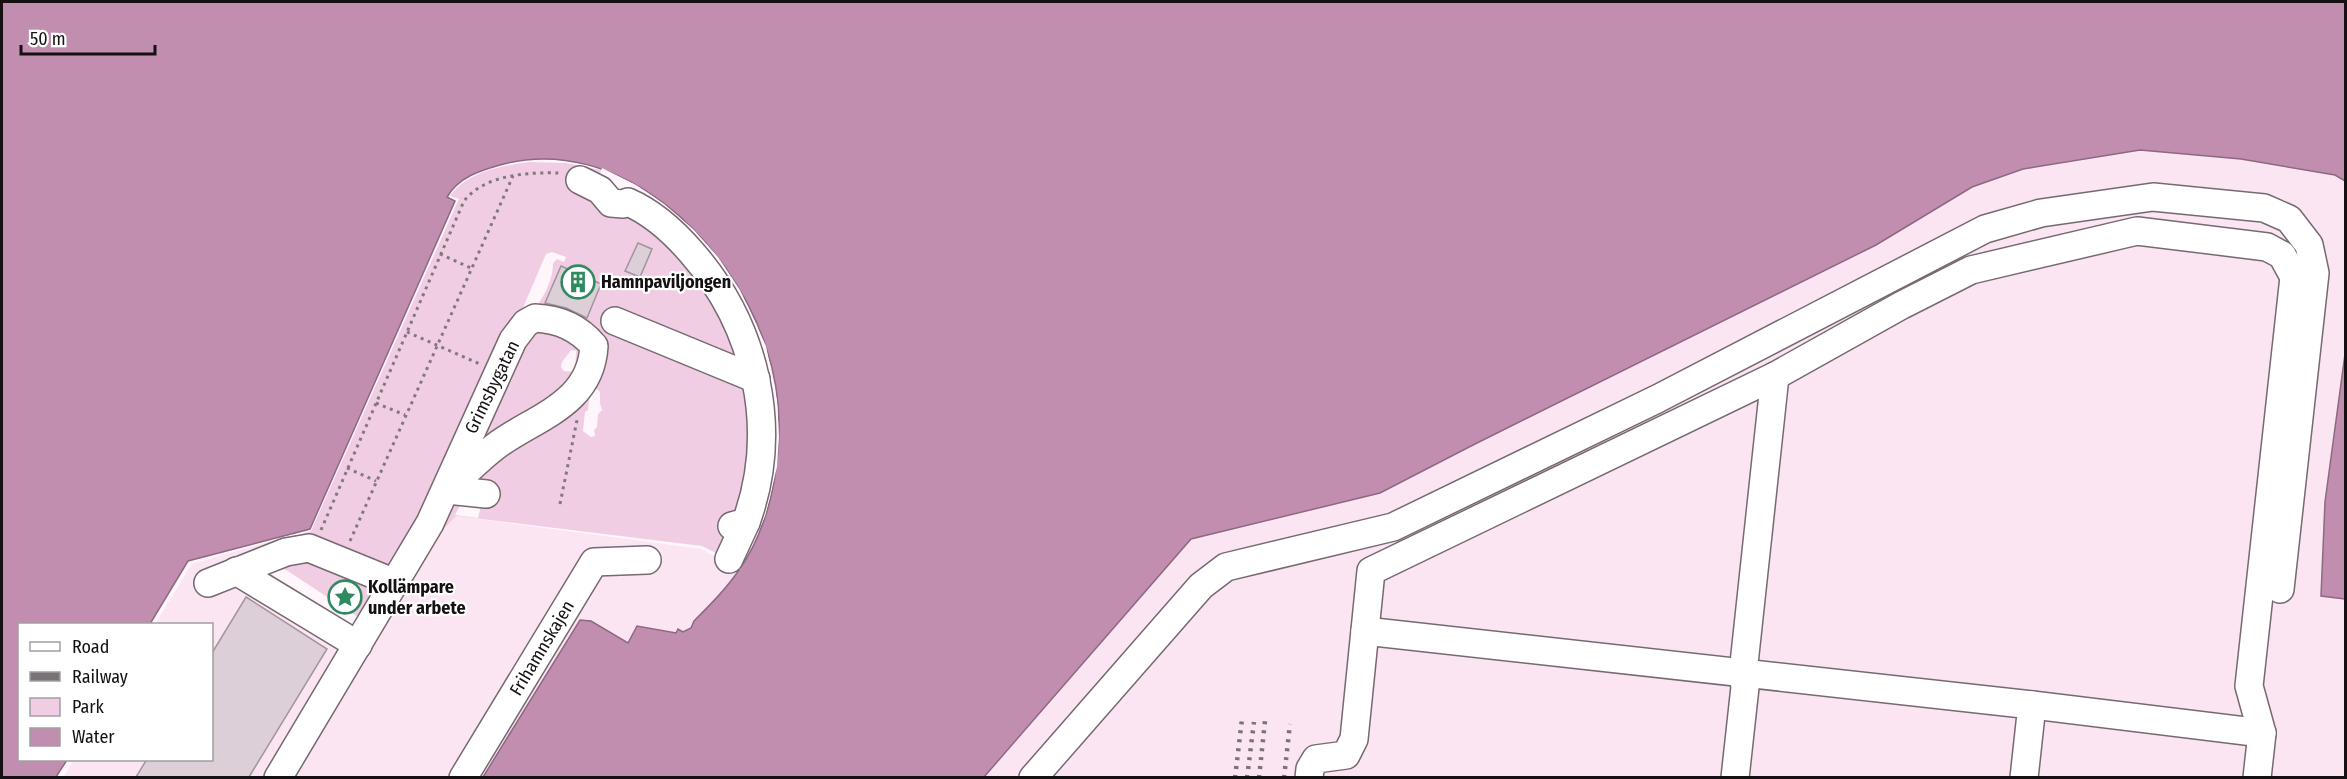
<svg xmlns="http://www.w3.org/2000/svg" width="2347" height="779" font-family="'Fira Sans Condensed',sans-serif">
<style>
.built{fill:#fbe5f3}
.green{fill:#f1cde4;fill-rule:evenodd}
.water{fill:#c28eb0;stroke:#8e6881;stroke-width:1.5}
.pier{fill:#fff6fc}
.building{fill:#ddcfd8;stroke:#a2949d;stroke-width:1.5}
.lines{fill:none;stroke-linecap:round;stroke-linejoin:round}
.minor-casing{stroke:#766971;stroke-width:30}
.path{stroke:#80797e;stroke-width:3;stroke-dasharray:3 4.5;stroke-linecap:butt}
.minor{stroke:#fff;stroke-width:27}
.rail{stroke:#797277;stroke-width:4.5;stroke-dasharray:3 6;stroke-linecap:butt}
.labels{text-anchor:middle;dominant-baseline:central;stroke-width:4.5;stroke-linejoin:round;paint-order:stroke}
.poi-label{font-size:18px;font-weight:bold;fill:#151013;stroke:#fff;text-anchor:start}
.street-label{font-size:18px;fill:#151013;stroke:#fff}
</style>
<rect width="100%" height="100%" fill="#fff6fc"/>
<g class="built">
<path d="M2140 150 2241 159 2335 175 2345 181 2346 354 2325 502 2321 596 2345 599V777L984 778 1191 539 1380 493 1473 445 1876 245 1972 187 2023 169Z"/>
<path d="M456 516 701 549 740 570 688 631 676 633 637 627 628 643 591 621 580 620 483 777 63 778 74 760H212V624H155L192 564 275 540 254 586 343 642Z"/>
</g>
<path class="green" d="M529 162 566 163 601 170 599 177 608 188 655 207 769 399 722 556 702 546 456 516 361 619 283 568 280 541 311 531 459 199 450 196C467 172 501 166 529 162ZM552 252 566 257 564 262 557 259 553 263C553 279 545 295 536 307L522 310 546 254ZM571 350 576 351 575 372 564 371 561 367 562 362ZM597 389 600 392V403L602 410 598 414 597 427 594 430 595 436 591 437 583 431 585 412 588 410 590 393ZM462 502 481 505 478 518 455 515Z"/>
<g class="water">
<path d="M2 2H2345V181L2335 175 2241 159 2140 150 2023 169 1972 187 1876 245 1473 445 1380 493 1191 539 984 777H483L580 620 591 621 628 643 637 626 676 633 678 629 683 632 691 628 694 621C710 605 726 589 739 570 759 542 772 503 776 468 782 429 779 386 766 347 731 241 619 132 500 165 479 171 459 177 447 197L455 201 310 529 188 561 150 624H20V760H67L56 777 2 778Z"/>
<path d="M2345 354 2346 599H2345L2321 596 2325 502Z"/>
</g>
<path class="pier" d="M602 168 636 185 664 204 694 230 718 257 740 290 766 346 777 401 779 437 777 467 765 516 740 570 738 568 762 515 774 467 776 437 774 401 763 347 738 292 716 259 692 232 662 206 623 180 601 171Z"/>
<g class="building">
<path d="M638 243 652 249 640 277 625 271Z"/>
<path d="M561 266 601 284 587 318 566 308 545 303Z"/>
<path d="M246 597 327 649 249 777H136L147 759H212V653Z"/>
</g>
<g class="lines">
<g class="minor-casing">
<g id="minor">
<path d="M580 180 600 190 611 203 623 204 628 202C653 213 674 232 692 253 756 326 780 429 746 522L732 526"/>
<path d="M615 321 756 379"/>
<path d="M447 490 486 494"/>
<path d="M729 559 746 522"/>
<path d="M236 571 358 645"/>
<path d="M208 583 286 552 309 548 395 583"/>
<path d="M1365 631 2032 705 2024 778"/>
<path d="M2032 705 2262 733"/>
<path d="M278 778 430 523 513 340 526 323 535 318C559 319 579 328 594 346 591 401 542 415 503 441 483 454 465 474 447 490"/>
<path d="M463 778 594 562 647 560"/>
<path d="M1033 778 1201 586 1226 567 1393 527 1657 399 1985 229 2041 213 2153 197 2264 208 2289 219 2309 245 2315 273 2280 589"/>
<path d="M1309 778 1310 769 1316 759 1346 755 1354 739 1371 571 1775 376 1902 305 1971 270 2137 231 2267 247 2282 255 2294 277 2249 686 2262 733 2257 778"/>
<path d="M1735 778 1745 687 1743 673 1775 376"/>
</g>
</g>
<g class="path">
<path d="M440 254 471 268"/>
<path d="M407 332 480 364"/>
<path d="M376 403 405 415"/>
<path d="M347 468 376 481"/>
<path d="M560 504 577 420"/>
<path d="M321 530 464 201C484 175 527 172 559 173"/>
<path d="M350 541 513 176"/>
</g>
<use href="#minor" class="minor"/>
<g class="rail">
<path d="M1235 778 1242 719"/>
<path d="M1247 778 1254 722"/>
<path d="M1259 778 1265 721"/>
<path d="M1284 778 1290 724"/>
</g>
</g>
<defs>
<g id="building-ring" transform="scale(1.725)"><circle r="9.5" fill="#fff" stroke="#2f8a60" stroke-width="1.5"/><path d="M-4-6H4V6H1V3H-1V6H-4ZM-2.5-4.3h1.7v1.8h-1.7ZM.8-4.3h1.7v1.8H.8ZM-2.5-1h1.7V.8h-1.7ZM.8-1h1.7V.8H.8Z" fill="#2f8a60"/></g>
<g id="sight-ring" transform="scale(1.725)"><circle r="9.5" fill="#fff" stroke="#2f8a60" stroke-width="1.5"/><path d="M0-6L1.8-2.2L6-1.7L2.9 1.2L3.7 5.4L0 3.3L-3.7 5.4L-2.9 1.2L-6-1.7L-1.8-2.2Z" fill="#2f8a60"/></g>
</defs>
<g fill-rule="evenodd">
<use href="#building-ring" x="578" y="282"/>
<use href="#sight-ring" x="345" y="597"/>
</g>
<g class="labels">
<g class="poi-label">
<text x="601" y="282">Hamnpaviljongen</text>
<text x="368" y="587">Kollämpare<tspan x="368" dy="21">under arbete</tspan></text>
</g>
<g class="street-label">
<text transform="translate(492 387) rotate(-64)">Grimsbygatan</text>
<text transform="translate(542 648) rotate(-59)">Frihamnskajen</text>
</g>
</g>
<rect width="2347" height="779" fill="none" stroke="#151013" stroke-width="6"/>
<rect x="18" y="623" width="195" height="138" fill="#ffffff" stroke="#a19fa1" stroke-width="1.5"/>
<rect x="30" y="642" width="30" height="9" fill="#ffffff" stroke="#a19fa1" stroke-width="1.5"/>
<text x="72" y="653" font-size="18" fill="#151013">Road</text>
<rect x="30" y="672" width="30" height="9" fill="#797277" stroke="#a19fa1" stroke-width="1.5"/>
<text x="72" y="683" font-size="18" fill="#151013">Railway</text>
<rect x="30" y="698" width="30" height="18" fill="#f1cde4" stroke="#a19fa1" stroke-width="1.5"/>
<text x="72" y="713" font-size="18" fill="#151013">Park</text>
<rect x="30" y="728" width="30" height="18" fill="#c28eb0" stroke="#a19fa1" stroke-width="1.5"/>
<text x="72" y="743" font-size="18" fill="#151013">Water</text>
<path d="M21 45v9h134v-9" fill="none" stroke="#151013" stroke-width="3"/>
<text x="30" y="45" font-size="18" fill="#151013" stroke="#ffffff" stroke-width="4.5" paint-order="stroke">50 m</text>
</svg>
